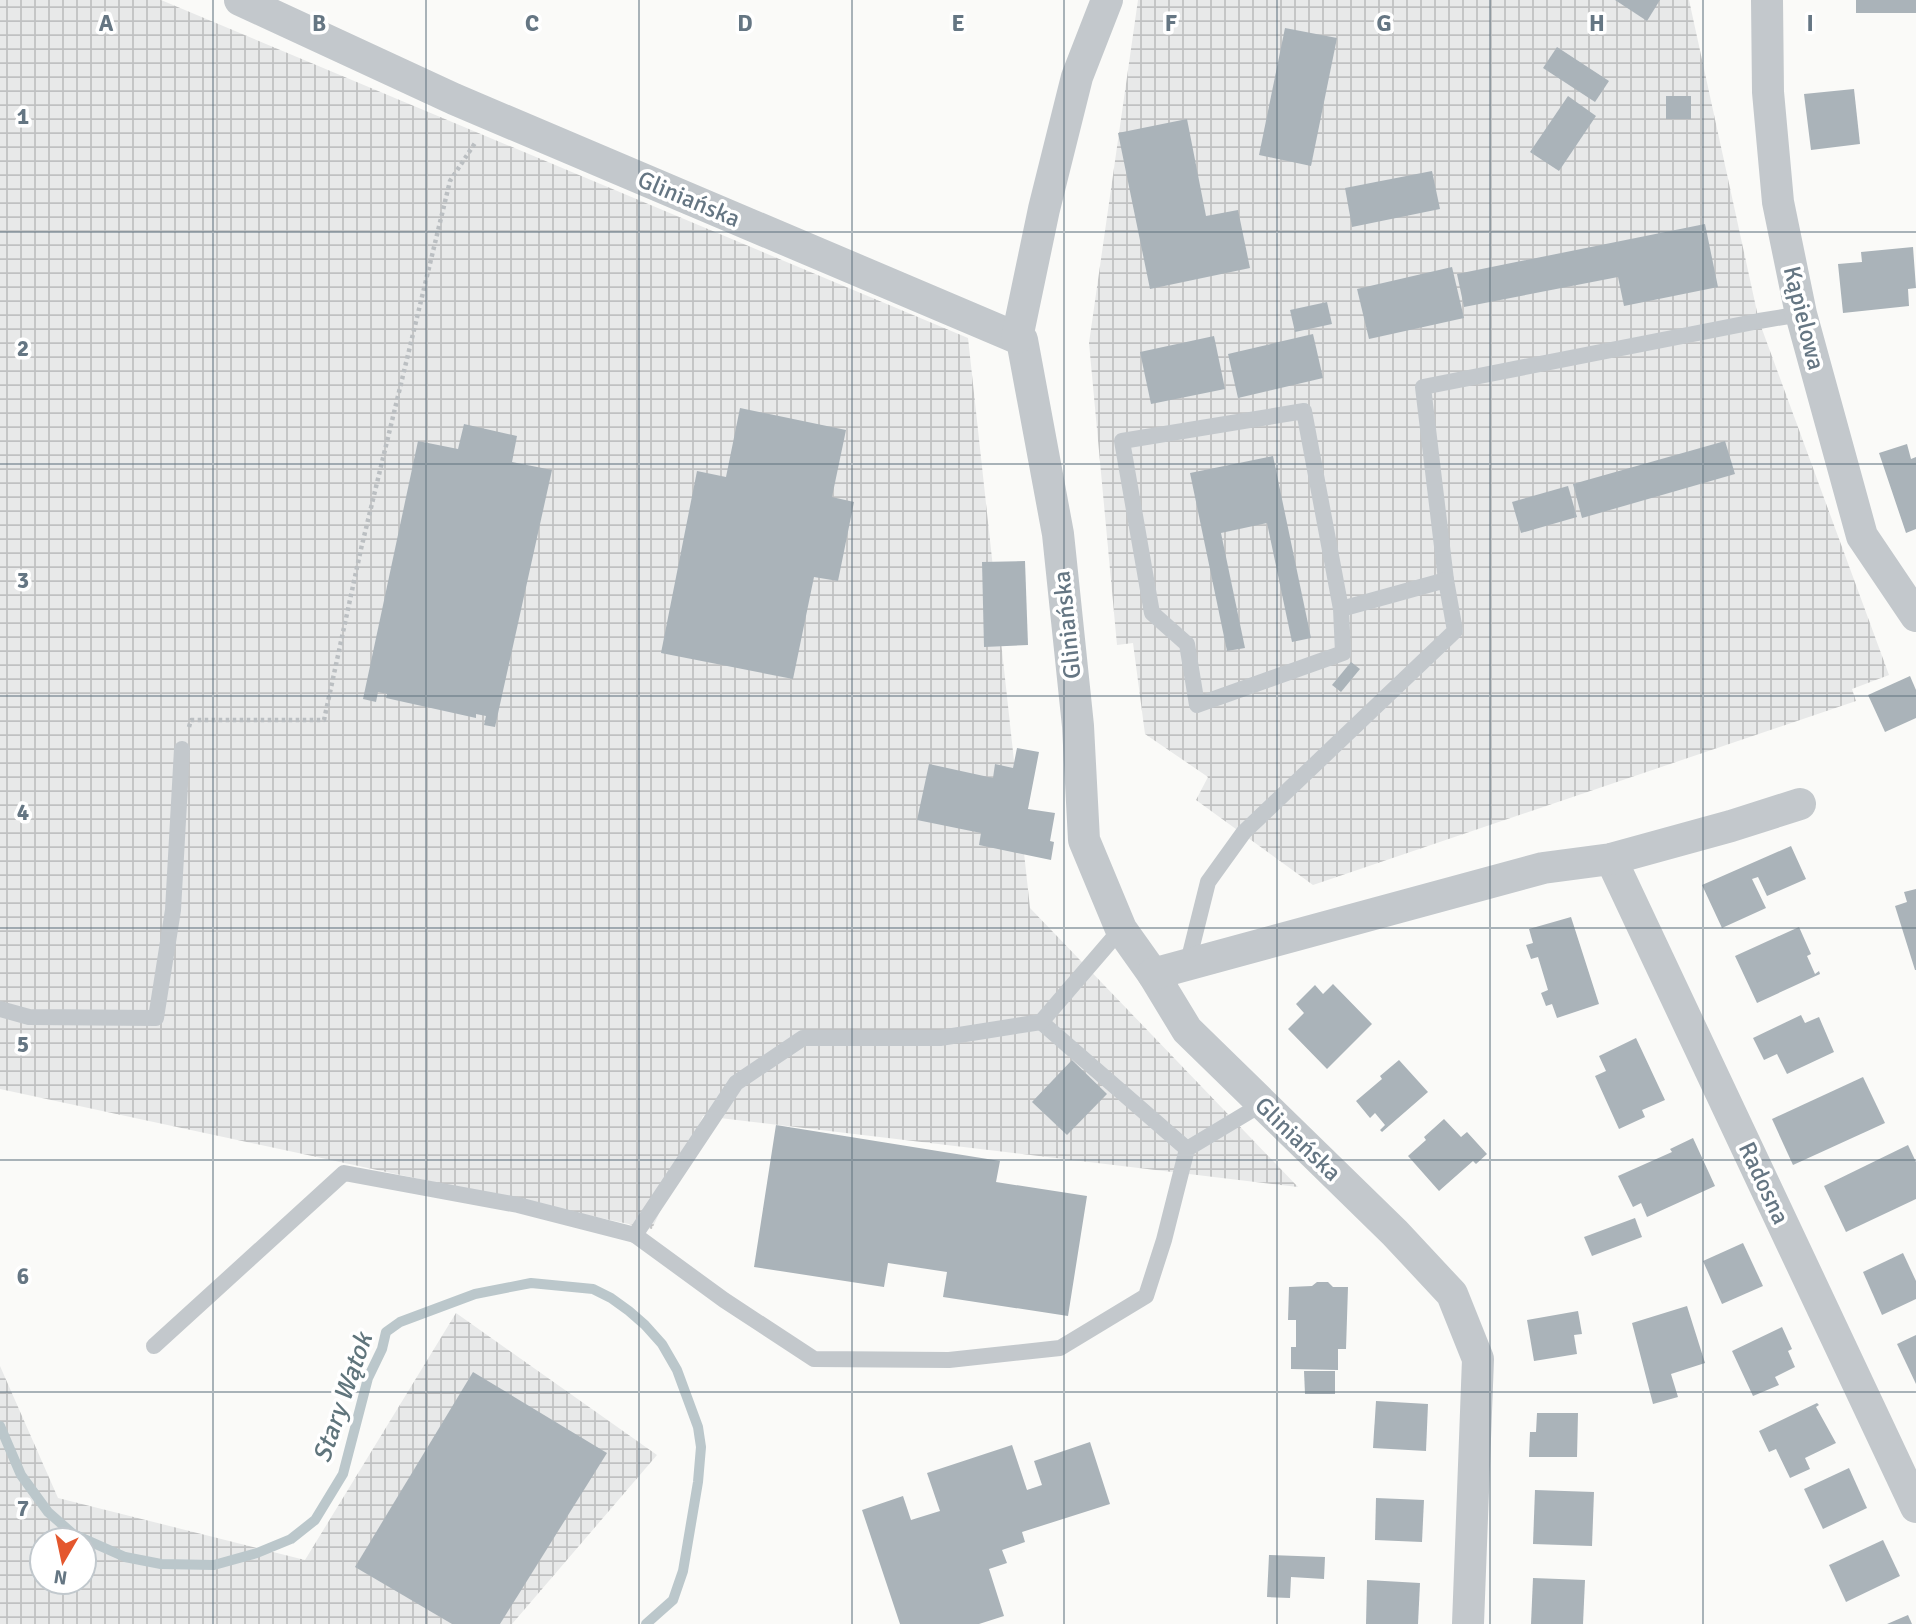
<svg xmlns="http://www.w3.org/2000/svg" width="1916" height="1624" font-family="Signika,sans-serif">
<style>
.industrial{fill:url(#industrial-grid);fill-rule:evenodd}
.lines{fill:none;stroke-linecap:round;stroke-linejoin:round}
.stream{stroke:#bbc7cb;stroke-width:10}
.building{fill:#aab3b9}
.path{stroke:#bbbfc2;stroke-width:4.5;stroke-dasharray:3.5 3.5;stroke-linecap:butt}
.service{stroke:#c3c8cc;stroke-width:16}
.minor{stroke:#c3c8cc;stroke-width:32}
.grid{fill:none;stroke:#657683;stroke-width:2;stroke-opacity:0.55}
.labels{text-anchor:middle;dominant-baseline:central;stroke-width:7;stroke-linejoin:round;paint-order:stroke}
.street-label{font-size:24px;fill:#657683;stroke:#fff}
.water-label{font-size:26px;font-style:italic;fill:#60757c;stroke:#fff}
.grid-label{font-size:23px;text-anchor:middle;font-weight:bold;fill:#657683;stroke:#fff;stroke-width:7;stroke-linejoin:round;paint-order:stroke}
</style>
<defs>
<pattern id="industrial-grid" width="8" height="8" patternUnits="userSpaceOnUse" patternTransform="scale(1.75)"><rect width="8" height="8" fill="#e8e9e9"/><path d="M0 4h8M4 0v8" fill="none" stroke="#c0c1c2"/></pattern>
</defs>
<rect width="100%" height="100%" fill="#fafaf8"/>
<g class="industrial">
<path d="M0 0H161L968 338 1030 908 1298 1187 703 1116 652 1229 0 1089Z"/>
<path d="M1138 0H1689L1759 321 1889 675 1852 689 1856 701 1313 885 1196 800 1208 777 1145 734 1133 643 1117 645 1089 343Z"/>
<path d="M456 1313 657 1455 512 1624H0V1366L58 1498 305 1560ZM42 1540H84V1582H42Z"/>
</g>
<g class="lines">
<path class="stream" d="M0 1426 21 1475 48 1512 73 1534 125 1557 161 1564 214 1565 257 1553 291 1539 315 1520 343 1474 368 1378 382 1349 386 1332 400 1322 475 1294 531 1283 593 1289 611 1298 629 1311 645 1325 662 1344 677 1370 698 1427 701 1447 698 1482 683 1571 673 1600 646 1624"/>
</g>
<g class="building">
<path d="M1615 0H1660L1647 21Z"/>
<rect x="1856" y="0" width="60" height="13"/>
<path d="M1285 28 1337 38 1311 166 1259 155Z"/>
<path d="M1557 47 1609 81 1595 102 1543 68Z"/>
<path d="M1854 89 1860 144 1811 150 1804 94Z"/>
<path d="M1568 96 1596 116 1559 171 1530 152Z"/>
<rect x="1666" y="96" width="25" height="23"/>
<path d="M1187 119 1206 216 1238 210 1250 268 1150 289 1118 133Z"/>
<path d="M1432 171 1440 209 1352 227 1345 188Z"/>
<path d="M1705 224 1718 287 1624 306 1618 277 1464 307 1457 274Z"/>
<path d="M1913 247 1916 288 1908 289 1909 306 1843 313 1838 264 1862 262 1861 252Z"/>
<path d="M1452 267 1464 318 1369 339 1357 289Z"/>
<path d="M1327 302 1332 324 1295 332 1290 310Z"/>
<path d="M1313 334 1323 378 1238 398 1228 354Z"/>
<path d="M1214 336 1225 389 1151 404 1140 352Z"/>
<path d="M740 408 846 430 832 497 854 502 838 581 814 577 793 679 661 653 697 471 726 477Z"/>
<path d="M464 424 517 436 512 462 552 470 495 727 484 725 486 716 476 714V718L386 698 387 694 378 692 376 702 363 699 418 441 458 449Z"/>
<path d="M1725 441 1735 474 1582 518 1573 484Z"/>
<path d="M1907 444 1911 459 1916 457V529L1906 533 1879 453Z"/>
<path d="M1273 456 1311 638 1292 642 1267 523 1221 533 1245 648 1227 651 1190 473Z"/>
<path d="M1568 486 1577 517 1521 533 1512 502Z"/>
<path d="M1025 561 1028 645 984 647 982 562Z"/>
<path d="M1351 662 1360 669 1341 692 1332 685Z"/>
<path d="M1910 676 1916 690V718L1885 732 1868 695Z"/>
<path d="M1017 748 1039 752 1028 809 1055 813 1050 841 1054 842 1051 860 979 845 981 833 917 820 929 764 993 778 995 764 1013 768Z"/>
<path d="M1791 846 1806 879 1767 896 1758 877 1752 879 1766 908 1722 928 1702 885Z"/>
<path d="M1916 889V970H1915L1895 906 1907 902 1904 892Z"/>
<path d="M1571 917 1599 1004 1557 1018 1552 1004 1546 1006 1541 993 1548 990 1538 957 1531 959 1526 945 1533 943 1529 929Z"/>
<path d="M1799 927 1811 954 1807 956 1815 974 1819 971 1820 974 1757 1003 1735 956Z"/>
<path d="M1333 984 1372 1024 1327 1069 1288 1029 1304 1013 1296 1004 1315 985 1323 994Z"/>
<path d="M1801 1015 1805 1023 1819 1017 1834 1052 1787 1074 1777 1054 1764 1060 1753 1038Z"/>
<path d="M1636 1038 1665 1100 1642 1110 1645 1117 1619 1129 1595 1076 1606 1071 1599 1056Z"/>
<path d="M1072 1060 1107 1094 1067 1135 1032 1102Z"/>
<path d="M1399 1060 1428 1092 1382 1132 1380 1130 1385 1125 1375 1113 1370 1118 1356 1101 1382 1079 1380 1076Z"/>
<path d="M1863 1077 1885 1123 1793 1165 1772 1119Z"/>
<path d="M1444 1119 1461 1137 1467 1132 1487 1154 1476 1164 1473 1161 1439 1191 1408 1156 1426 1140 1424 1137Z"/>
<path d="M776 1125 1000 1161 996 1182 1087 1196 1068 1316 943 1297 947 1272 888 1263 884 1287 754 1267Z"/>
<path d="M1693 1138 1715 1186 1647 1217 1641 1203 1633 1207 1618 1176 1672 1152 1670 1149Z"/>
<path d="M1908 1145 1916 1162V1199L1846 1232 1824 1186Z"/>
<path d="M1635 1218 1642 1237 1592 1256 1584 1237Z"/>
<path d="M1743 1243 1763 1286 1722 1304 1703 1261Z"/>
<path d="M1903 1253 1916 1281V1299L1882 1315 1863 1272Z"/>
<path d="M1317 1282H1328L1333 1287H1348L1346 1349H1338V1370L1291 1369V1347H1296V1320H1288L1289 1287 1312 1286Z"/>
<path d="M1687 1306 1705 1363 1671 1374 1678 1397 1653 1404 1632 1323Z"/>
<path d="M1578 1311 1582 1334 1574 1335 1577 1354 1534 1361 1527 1320Z"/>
<path d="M1782 1327 1792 1349 1788 1351 1795 1367 1775 1377 1779 1385 1753 1396 1732 1351Z"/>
<path d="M1916 1335V1384L1897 1344Z"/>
<path d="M1304 1371H1335V1394H1305Z"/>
<path d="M473 1372 607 1453 500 1624H452L355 1567Z"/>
<path d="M1376 1401 1428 1404 1426 1451 1373 1448Z"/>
<path d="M1817 1403 1819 1405 1816 1407 1836 1443 1805 1458 1810 1469 1790 1478 1776 1449 1769 1452 1759 1431Z"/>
<path d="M1537 1413H1578L1577 1457H1529L1530 1432H1536Z"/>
<path d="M1090 1442 1110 1504 1022 1532 1025 1542 1002 1550 1007 1563 989 1569 1004 1616 979 1624H900L862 1510 903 1496 911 1520 940 1511 927 1473 1012 1445 1027 1490 1042 1485 1034 1461Z"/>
<path d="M1849 1468 1867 1508 1823 1529 1804 1489Z"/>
<path d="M1535 1490 1594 1492 1592 1546 1533 1544Z"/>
<path d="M1376 1498 1424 1500 1422 1542 1375 1540Z"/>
<path d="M1883 1540 1900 1576 1846 1602 1829 1565Z"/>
<path d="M1269 1555 1325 1557 1324 1579 1291 1577 1290 1598 1267 1597Z"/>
<path d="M1533 1578 1585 1580 1583 1624H1531Z"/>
<path d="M1367 1580 1420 1583 1418 1624H1366Z"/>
<path d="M1908 1615 1912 1624H1887Z"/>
</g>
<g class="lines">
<path class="path" d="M189 727 191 720H324L361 549 450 181 475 143"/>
<g class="service">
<path d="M1446 580 1423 387 1759 321 1801 314"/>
<path d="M1187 966 1208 882 1244 832 1455 631 1446 580 1341 609 1304 411 1122 441 1152 613 1187 644 1197 705 1343 653 1341 609"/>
<path d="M0 1009 29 1017 156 1018 173 910 182 749"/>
<path d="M1041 1022 1187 1149"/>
<path d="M635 1235 724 1300 814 1359 949 1360 1060 1348 1146 1296 1164 1240 1187 1149 1262 1104"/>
<path d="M154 1346 344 1173 518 1205 635 1235 736 1083 803 1038H940L1041 1022 1121 929"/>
</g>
<g class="minor">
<path d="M240 0 454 99 1022 340 1058 534 1078 726 1084 840 1121 929 1153 974 1187 1030 1395 1233 1452 1294 1478 1359 1468 1624"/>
<path d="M1767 0 1768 92 1778 202 1801 314 1862 536 1916 616"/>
<path d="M1017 338 1044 209 1077 77 1107 0"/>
<path d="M1611 859 1916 1507"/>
<path d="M1153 974 1543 868 1611 859 1731 826 1800 804"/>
</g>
</g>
<path class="grid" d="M213 0V1624M426 0V1624M639 0V1624M852 0V1624M1064 0V1624M1277 0V1624M1490 0V1624M1703 0V1624M0 232H1916M0 464H1916M0 696H1916M0 928H1916M0 1160H1916M0 1392H1916"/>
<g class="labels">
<g class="street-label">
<text transform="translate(689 199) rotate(23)">Gliniańska</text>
<text transform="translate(1804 318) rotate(76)">Kąpielowa</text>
<text transform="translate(1067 625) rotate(-96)">Gliniańska</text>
<text transform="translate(1298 1139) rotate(44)">Gliniańska</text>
<text transform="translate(1764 1183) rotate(65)">Radosna</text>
</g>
<g class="water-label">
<text transform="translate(343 1398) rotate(-71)">Stary Wątok</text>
</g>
</g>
<g class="grid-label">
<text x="106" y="31">A</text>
<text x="319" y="31">B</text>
<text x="532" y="31">C</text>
<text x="745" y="31">D</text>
<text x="958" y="31">E</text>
<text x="1171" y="31">F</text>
<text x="1384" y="31">G</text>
<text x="1597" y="31">H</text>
<text x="1810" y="31">I</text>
<text x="23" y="124">1</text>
<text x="23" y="356">2</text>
<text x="23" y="588">3</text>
<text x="23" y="820">4</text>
<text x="23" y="1052">5</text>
<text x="23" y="1284">6</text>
<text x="23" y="1516">7</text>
</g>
<g transform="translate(63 1561) rotate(189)"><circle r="33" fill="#ffffff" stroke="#c1c8cd" stroke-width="2"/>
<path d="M0-5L12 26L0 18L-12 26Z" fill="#e4572e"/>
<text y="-10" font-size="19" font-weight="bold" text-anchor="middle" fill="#657683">N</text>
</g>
</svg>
